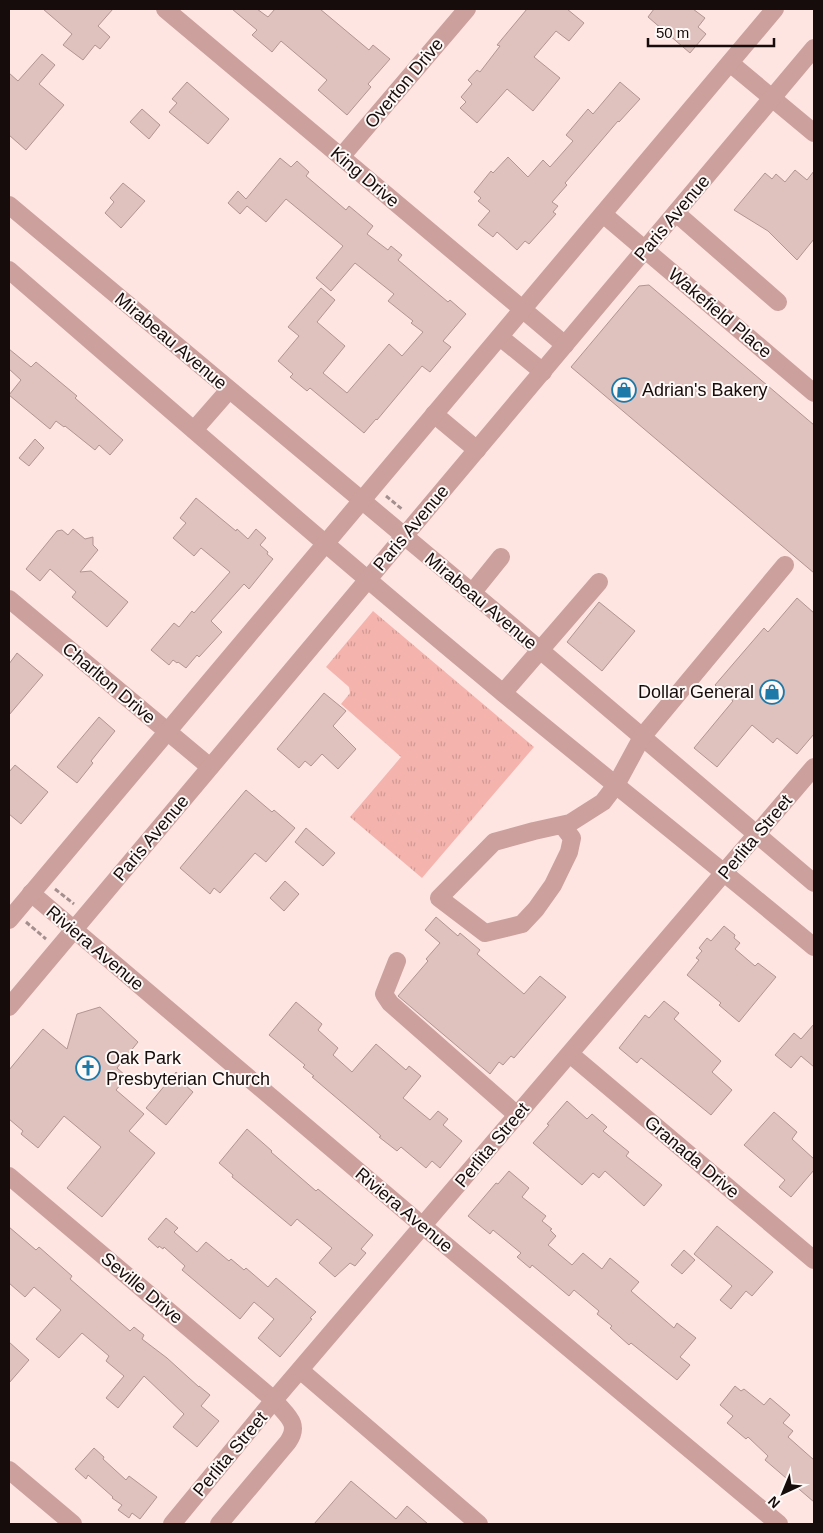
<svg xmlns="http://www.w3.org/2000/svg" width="823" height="1533" font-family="Helvetica,sans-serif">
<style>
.grass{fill:url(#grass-tufts)}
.building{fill:#dfc1bd;stroke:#b19592}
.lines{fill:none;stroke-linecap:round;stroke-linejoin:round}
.path{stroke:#a38f8d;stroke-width:3;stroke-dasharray:5 2.5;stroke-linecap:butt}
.minor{stroke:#cca09c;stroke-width:18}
.labels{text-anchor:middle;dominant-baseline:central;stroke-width:4;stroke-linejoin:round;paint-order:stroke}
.street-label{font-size:18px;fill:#160c0b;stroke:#fef8f7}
.poi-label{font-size:18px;fill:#160c0b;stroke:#fef8f7;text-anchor:start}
</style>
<defs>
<pattern id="grass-tufts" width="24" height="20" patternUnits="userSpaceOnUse" patternTransform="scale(1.25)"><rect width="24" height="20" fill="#f4b4ad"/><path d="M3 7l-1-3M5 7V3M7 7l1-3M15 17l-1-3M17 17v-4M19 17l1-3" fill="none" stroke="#d09a94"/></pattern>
</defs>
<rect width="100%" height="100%" fill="#fee5e2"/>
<path class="grass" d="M373 611 534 747 422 878 350 817 401 757 341 704 350 693 349 687 326 667Z"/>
<g class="building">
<path d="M43 9H113L98 26 110 37 100 49 95 45 83 60 63 45 72 34Z"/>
<path d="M232 9H257L268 17 275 9H320L369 50 373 45 390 59 368 84 371 87 347 115 318 90 327 80 281 41 272 52 252 35 257 30Z"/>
<path d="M527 9H567L584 23 569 41 556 31 534 57 560 78 533 111 507 89 477 123 460 108 466 102 461 97 472 84 468 80 477 70 480 72 500 46 497 45Z"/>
<path d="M654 9H693L705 18 698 27 706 34 690 53 648 17Z"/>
<path d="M42 54 55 65 39 84 64 105 26 150 9 135V73L18 81Z"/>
<path d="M187 82 229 119 208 144 169 112 177 103 172 99Z"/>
<path d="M620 82 640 99 619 122 618 121 565 183 567 185 552 202 558 206 553 212 556 214 529 244 525 241 517 250 497 232 493 237 478 225 490 211 478 201 481 198 474 192 491 171 493 173 508 157 528 177 543 160 550 167 573 141 566 135 588 109 593 114Z"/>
<path d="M142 109 160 125 149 139 130 122Z"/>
<path d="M280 158 291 167 297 161 309 172 306 176 346 210 349 206 373 226 367 234 388 250 391 246 402 255 398 260 448 302 450 300 466 314 443 341 451 347 430 372 422 366 377 420 376 419 364 433 310 388 307 391 290 377 293 374 278 361 299 336 288 327 321 288 335 300 317 322 345 346 323 373 347 393 389 344 402 356 423 332 411 323 413 321 388 301 394 294 355 263 331 291 316 278 343 246 286 199 266 222 247 206 240 214 228 203 238 191 246 199Z"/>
<path d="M795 170 807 180 814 171V239L797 260 768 231 734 210 765 173 772 179 776 174 785 182Z"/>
<path d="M123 183 145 201 121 228 105 213 114 202 110 198Z"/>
<path d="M649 285 814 425V573L571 367 639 286Z"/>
<path d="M9 349 31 367 36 362 77 396 75 398 123 440 110 455 99 445 95 450 65 426 64 427 56 421 50 429 9 395 21 380 9 369Z"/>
<path d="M35 439 44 448 29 466 19 458Z"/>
<path d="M196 498 236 531 237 529 248 539 256 529 266 538 260 545 268 552 267 554 273 559 249 589 244 584 211 621 222 632 199 657 197 655 186 668 178 662 177 663 173 660 169 665 151 650 174 623 179 627 192 611 194 613 230 572 201 548 194 556 173 538 186 523 180 518Z"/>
<path d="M73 529 85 539 93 537V545L98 550 80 572 91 571 128 602 107 627 72 597 76 592 50 569 40 581 26 569 57 531 62 530 68 535Z"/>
<path d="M797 598 814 613V734L797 754 777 738 773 743 752 725 717 767 694 748 733 701 715 685 764 628 768 632Z"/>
<path d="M599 602 635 631 602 671 567 642Z"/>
<path d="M17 653 43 675 9 715V664Z"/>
<path d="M324 693 346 711 333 726 356 749 338 769 322 754 311 766 305 761 299 768 277 749Z"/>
<path d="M99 717 115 731 91 761 93 763 77 783 57 767Z"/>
<path d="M15 765 48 792 21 824 9 814V772Z"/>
<path d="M246 790 272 812 274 810 295 828 266 862 255 853 220 893 214 888 210 894 180 868Z"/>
<path d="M306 828 335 853 323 866 295 842Z"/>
<path d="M285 881 299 894 284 911 270 898Z"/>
<path d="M436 917 458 936 460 933 480 950 477 954 524 994 540 976 566 997 514 1058 511 1056 503 1065 499 1062 490 1074 398 996 428 961 426 959 440 943 425 930Z"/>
<path d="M724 926 735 935 734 938 740 943 735 949 755 966 758 963 776 977 739 1022 719 1005 721 1003 687 975 699 960 696 958 702 951 699 948 707 938 711 941Z"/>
<path d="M664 1001 679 1013 674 1019 721 1061 712 1072 732 1090 711 1115 641 1058 637 1063 619 1048 645 1015 649 1018Z"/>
<path d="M296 1002 322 1024 318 1030 338 1048 333 1055 352 1072 376 1044 406 1070 409 1066 421 1076 403 1098 430 1120 438 1111 448 1119 443 1125 462 1141 440 1168 432 1161 426 1168 401 1147 397 1151 379 1137 381 1136 372 1128 312 1077 314 1076 303 1067 305 1065 269 1035Z"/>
<path d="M100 1007 138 1042 117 1068 127 1077 116 1090 144 1114 129 1131 155 1153 102 1217 67 1188 101 1147 64 1116 38 1148 21 1134 23 1131 9 1119V1070L43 1029 67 1049 77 1014Z"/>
<path d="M814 1024V1067L801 1056 791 1068 775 1055 794 1033 801 1039Z"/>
<path d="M176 1072 186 1081 184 1084 193 1092 166 1125 146 1108Z"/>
<path d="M567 1101 587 1119 592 1114 607 1127 603 1131 629 1152 626 1156 662 1185 644 1206 605 1171 599 1178 593 1173 582 1185 533 1143 549 1125 547 1124Z"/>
<path d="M774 1112 797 1132 792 1139 814 1159V1170L791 1197 779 1187 785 1180 744 1145Z"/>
<path d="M247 1129 272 1151 271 1152 316 1191 318 1189 373 1235 361 1249 366 1253 355 1266 350 1263 335 1277 319 1263 332 1248 297 1219 291 1226 232 1177 233 1175 219 1163Z"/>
<path d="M509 1171 529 1188 522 1197 546 1216 542 1221 552 1229 550 1230 556 1236 548 1245 572 1265 583 1253 602 1269 610 1258 639 1282 631 1291 674 1328 677 1323 696 1338 680 1357 690 1365 677 1380 631 1343 629 1345 610 1328 612 1326 597 1314 599 1311 574 1290 569 1296 532 1265 530 1268 517 1257 521 1253 493 1230 490 1234 468 1216 496 1183 498 1184Z"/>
<path d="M166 1218 178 1228 174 1232 197 1252 206 1242 229 1261 231 1259 244 1270 246 1268 268 1287 276 1278 316 1312 310 1318 312 1319 280 1357 258 1338 274 1319 254 1302 240 1319 182 1270 185 1266 164 1247 163 1249 159 1246 158 1248 148 1239Z"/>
<path d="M717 1226 773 1272 752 1296 746 1291 731 1309 720 1300 732 1286 694 1254Z"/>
<path d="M9 1227 36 1250 39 1247 72 1276 70 1279 130 1331 134 1327 144 1335 142 1339 167 1358 199 1387V1386L210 1395 201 1406 219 1421 197 1447 173 1427 184 1414 144 1376 118 1408 106 1398 124 1376 106 1361 109 1356 82 1333 59 1358 36 1339 61 1310 34 1287 25 1297 9 1283Z"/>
<path d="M684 1250 695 1260 682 1274 671 1265Z"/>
<path d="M9 1342 29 1360 9 1383Z"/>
<path d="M735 1386 741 1391 744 1389 764 1405 770 1398 790 1415 783 1423 793 1431 788 1437 814 1460V1502L765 1460 768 1456 748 1437 746 1439 727 1423 733 1416 720 1405Z"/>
<path d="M94 1448 104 1457 103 1459 126 1480 129 1476 157 1497 140 1519 132 1513 129 1518 118 1510 122 1505 112 1498 113 1497 88 1475 86 1479 75 1469Z"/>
<path d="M351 1481 396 1519 407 1506 428 1524H314Z"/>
</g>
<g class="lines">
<g class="path">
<path d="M386 496 403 510"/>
<path d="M55 889 74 904"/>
<path d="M26 922 46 939"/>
</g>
<g class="minor">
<path d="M165 9 565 345"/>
<path d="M730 63 814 133"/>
<path d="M341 157 467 9"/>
<path d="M9 205 500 616 814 883"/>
<path d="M676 213 778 302"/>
<path d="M603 214 814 393"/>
<path d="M9 270C173 412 336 555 503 693 606 778 711 861 814 947"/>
<path d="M500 337 543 372"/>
<path d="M434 414 477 450"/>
<path d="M194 430 229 390"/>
<path d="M472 593 501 557"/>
<path d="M9 599 210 767"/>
<path d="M503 693 599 582"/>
<path d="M562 825 572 838 569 852 553 885 536 909 522 924 485 933 439 898 494 842 534 831 570 823 603 802 616 785 642 737 785 565"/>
<path d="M31 893 423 1226 779 1524"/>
<path d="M9 920 775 9"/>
<path d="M397 961 384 994 390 1003 517 1115"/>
<path d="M9 1007 814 48"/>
<path d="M570 1054 814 1260"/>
<path d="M9 1176 274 1400C286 1415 301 1423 288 1442L219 1524"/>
<path d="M300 1370 479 1524"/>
<path d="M9 1470 73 1524"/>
<path d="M172 1524 274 1400 814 767"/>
</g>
</g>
<defs>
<g id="shop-ring" transform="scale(1.25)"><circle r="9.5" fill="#fef8f7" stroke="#1d7aa8" stroke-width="1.5"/><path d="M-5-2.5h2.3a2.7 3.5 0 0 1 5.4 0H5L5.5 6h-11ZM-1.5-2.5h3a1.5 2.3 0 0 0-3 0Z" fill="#1d7aa8"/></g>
<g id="church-ring" transform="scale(1.25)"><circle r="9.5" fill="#fef8f7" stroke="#1d7aa8" stroke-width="1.5"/><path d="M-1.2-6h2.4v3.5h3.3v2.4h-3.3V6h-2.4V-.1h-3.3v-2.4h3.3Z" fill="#1d7aa8"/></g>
</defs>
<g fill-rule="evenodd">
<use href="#shop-ring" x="624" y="390"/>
<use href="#shop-ring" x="772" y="692"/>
<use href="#church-ring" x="88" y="1068"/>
</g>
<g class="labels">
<g class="street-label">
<text transform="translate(404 83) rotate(-50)">Overton Drive</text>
<text transform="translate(365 177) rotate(40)">King Drive</text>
<text transform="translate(672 218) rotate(-50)">Paris Avenue</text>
<text transform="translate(720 313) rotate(40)">Wakefield Place</text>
<text transform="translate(171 341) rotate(40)">Mirabeau Avenue</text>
<text transform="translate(411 528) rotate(-50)">Paris Avenue</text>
<text transform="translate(481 601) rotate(40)">Mirabeau Avenue</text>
<text transform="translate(109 683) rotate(40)">Charlton Drive</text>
<text transform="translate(755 837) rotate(-50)">Perlita Street</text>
<text transform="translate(151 838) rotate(-50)">Paris Avenue</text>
<text transform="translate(95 948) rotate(40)">Riviera Avenue</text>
<text transform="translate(492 1145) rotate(-50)">Perlita Street</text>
<text transform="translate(692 1157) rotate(40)">Granada Drive</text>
<text transform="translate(404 1210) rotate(40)">Riviera Avenue</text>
<text transform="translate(142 1288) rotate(40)">Seville Drive</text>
<text transform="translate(230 1454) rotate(-50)">Perlita Street</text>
</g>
<g class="poi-label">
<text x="642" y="390">Adrian's Bakery</text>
<text x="754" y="692" text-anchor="end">Dollar General</text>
<text x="106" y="1058">Oak Park<tspan x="106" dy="21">Presbyterian Church</tspan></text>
</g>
</g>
<rect width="823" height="1533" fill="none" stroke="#160c0b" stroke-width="20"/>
<g transform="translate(783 1493) rotate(224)" stroke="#fef8f7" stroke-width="4" paint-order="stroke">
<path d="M0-4L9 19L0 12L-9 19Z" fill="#160c0b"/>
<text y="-8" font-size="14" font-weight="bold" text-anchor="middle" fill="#160c0b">N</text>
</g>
<path d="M648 38v8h126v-8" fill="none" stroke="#160c0b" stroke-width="2.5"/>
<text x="656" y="38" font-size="15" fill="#160c0b" stroke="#fef8f7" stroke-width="4" paint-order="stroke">50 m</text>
</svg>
